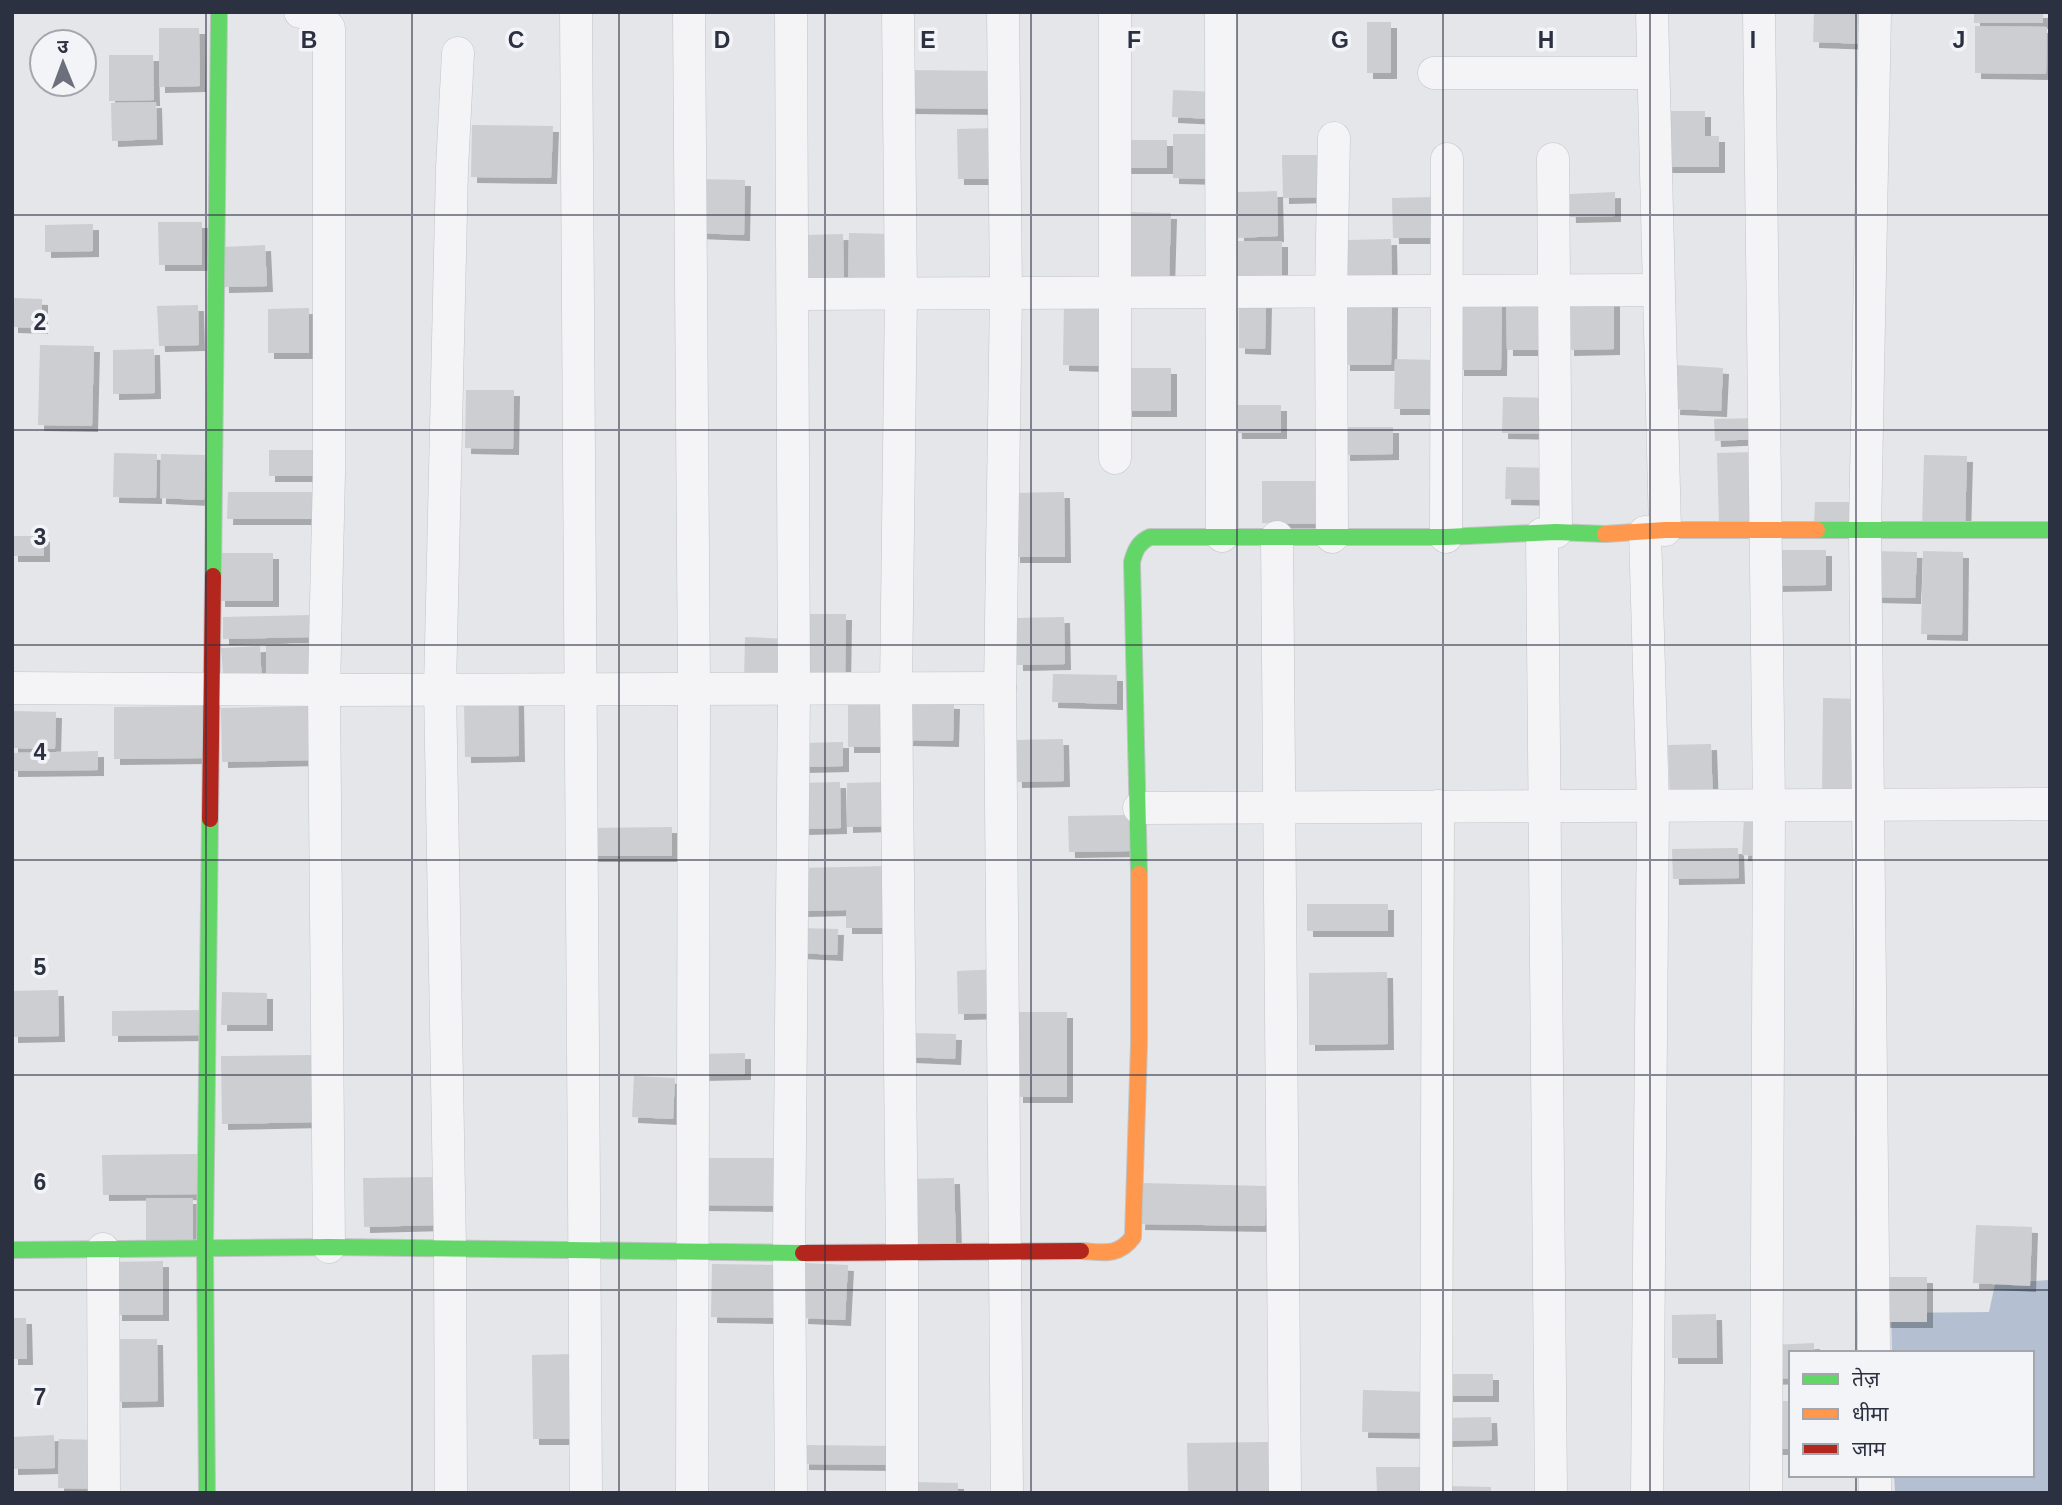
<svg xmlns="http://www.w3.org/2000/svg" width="2062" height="1505" font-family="Helvetica,'Noto Sans Devanagari',sans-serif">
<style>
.water{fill:#b4c0d2}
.building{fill:#ccced1;filter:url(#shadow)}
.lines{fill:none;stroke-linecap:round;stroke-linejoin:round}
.street-casing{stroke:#c2c4c7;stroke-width:33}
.fast-casing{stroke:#c2c4c7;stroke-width:18}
.slow-casing{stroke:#c2c4c7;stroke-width:18}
.jam-casing{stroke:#c2c4c7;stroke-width:18}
.street{stroke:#f4f4f6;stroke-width:32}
.fast{stroke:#63d668;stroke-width:16}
.slow{stroke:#ff974d;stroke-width:16}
.jam{stroke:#b3261e;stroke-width:16}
.grid{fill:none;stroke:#2c3142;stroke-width:2;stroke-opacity:0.55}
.grid-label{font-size:23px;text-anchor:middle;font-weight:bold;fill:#2c3142;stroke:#f3f4f8;stroke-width:7;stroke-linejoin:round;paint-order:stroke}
</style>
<defs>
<filter id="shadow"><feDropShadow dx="6" dy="6" stdDeviation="0" flood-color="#0004"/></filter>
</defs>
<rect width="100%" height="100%" fill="#e4e6e9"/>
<path class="water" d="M2049 1280 2050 1493H1895L1894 1475H2032V1353H1892L1891 1313 1989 1312 1995 1284Z"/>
<g class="building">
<path d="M1814 12H1869L1868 44 1813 42Z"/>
<rect x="1974" y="12" width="69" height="11"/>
<rect x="1367" y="22" width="24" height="51"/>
<path d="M1975 26 2047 27 2046 74 1975 73Z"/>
<path d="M159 28H199L200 86 159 87Z"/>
<path d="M109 55H153L154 100 109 101Z"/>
<path d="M907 70 995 71 994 109 907 108Z"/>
<path d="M1173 90 1214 92 1213 119 1172 117Z"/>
<path d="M156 102 157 139 112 141 111 103Z"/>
<path d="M1662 111H1705V136H1719V167H1662Z"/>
<path d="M472 125 553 126 551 178 471 177Z"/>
<path d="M997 128V179H958L957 129Z"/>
<path d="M1173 134H1216V179L1173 178Z"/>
<rect x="1124" y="140" width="43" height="28"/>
<path d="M1282 155H1325L1326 197 1283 198Z"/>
<path d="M695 179 745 180 744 235 694 233Z"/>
<path d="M1277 191 1278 236 1238 238 1237 192Z"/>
<path d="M1615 192V216L1570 217 1569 194Z"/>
<path d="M1435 197V238H1393L1392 198Z"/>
<path d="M1126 212 1171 213 1169 281 1124 280Z"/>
<path d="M158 222H202V265H159Z"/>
<path d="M93 224V251L45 252V225Z"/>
<path d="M849 233 891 234 890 285 848 284Z"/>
<path d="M843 234 844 283 805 284V235Z"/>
<path d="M1391 239 1392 286 1348 287 1347 240Z"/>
<rect x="1236" y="241" width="46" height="45"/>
<path d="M265 245 267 286 223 287 222 247Z"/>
<path d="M1549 295 1550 350H1507L1506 296Z"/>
<path d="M12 298 42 299V328L12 327Z"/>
<path d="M1239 300H1266L1265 349 1239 348Z"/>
<path d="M1345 300 1392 301 1391 365H1344Z"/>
<path d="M1458 300H1502L1501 370H1458Z"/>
<path d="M1568 300H1614V349L1568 350Z"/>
<path d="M1064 302 1102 303 1100 366 1063 365Z"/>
<path d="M198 305 199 345 159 346 157 306Z"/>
<path d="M309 308V353H268V309Z"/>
<path d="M40 345 94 346 92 426 38 425Z"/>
<path d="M154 349 155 393 113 394V350Z"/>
<path d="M1395 359 1437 360 1436 409H1394Z"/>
<path d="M1676 365 1723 368 1721 411 1674 409Z"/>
<rect x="1126" y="368" width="45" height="43"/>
<path d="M466 390H514L513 449 465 448Z"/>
<path d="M1503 397 1555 398V434L1502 433Z"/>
<path d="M1235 405H1281V433H1236Z"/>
<path d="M1759 418 1760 439 1715 441 1714 419Z"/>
<path d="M1344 427H1393V454L1344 455Z"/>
<rect x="269" y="450" width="46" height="26"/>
<path d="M1756 452 1757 523H1719L1717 453Z"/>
<path d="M114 453 157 454 156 498 113 497Z"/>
<path d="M161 454 205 455 204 500 160 498Z"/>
<path d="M1924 455 1967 456 1965 529 1922 528Z"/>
<path d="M1506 467 1551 468 1550 500 1505 499Z"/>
<path d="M1262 481H1322L1321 524 1262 523Z"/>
<path d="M228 492H314L313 519H227Z"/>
<path d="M1064 492 1065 557H1014V493Z"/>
<path d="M1815 502H1857L1856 526 1814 525Z"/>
<rect x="12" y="536" width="32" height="20"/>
<path d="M1768 550H1826V585L1768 586Z"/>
<path d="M1873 551 1917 552 1915 598 1872 597Z"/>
<path d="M1923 551 1963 552 1962 635 1921 634Z"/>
<rect x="219" y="553" width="54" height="48"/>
<path d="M806 614H846L845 682 805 681Z"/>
<path d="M311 615V637L223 639V617Z"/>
<path d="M1064 617 1065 664 1017 665 1016 618Z"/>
<path d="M745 637 789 639 788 685 744 684Z"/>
<path d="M309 643 310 684 266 685V645Z"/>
<path d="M260 646 262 685 224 687 221 648Z"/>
<path d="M1053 674 1117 675V704L1052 702Z"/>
<path d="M1823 698 1860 699 1858 795 1822 794Z"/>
<path d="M518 699 519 756 465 757 464 700Z"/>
<path d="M908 702 954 703 953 741 907 740Z"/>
<path d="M848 704H891L892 747H848Z"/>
<path d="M203 706V758L114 759V707Z"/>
<path d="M311 706 312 760 222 762 221 708Z"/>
<path d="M12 711 56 712 55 749 12 748Z"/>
<path d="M1063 739 1064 781 1016 782 1015 740Z"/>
<path d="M843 742V766L800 767 799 743Z"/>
<path d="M1711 744 1713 802 1670 803 1668 745Z"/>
<path d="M98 751V770L12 771V753Z"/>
<path d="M840 782 841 828 800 829 799 783Z"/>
<path d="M889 782 890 826 847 827V783Z"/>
<path d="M1129 815 1130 851 1069 852 1068 816Z"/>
<path d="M1744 818 1763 819 1762 856 1742 855Z"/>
<path d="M672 827V856H589L588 828Z"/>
<path d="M1738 848 1739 878 1673 879 1672 849Z"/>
<path d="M889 866 891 928H846V910L798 911 797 868Z"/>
<rect x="1307" y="904" width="81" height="27"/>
<path d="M799 928 838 929 837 955 799 953Z"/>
<path d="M1000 969 1002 1013 958 1014 957 971Z"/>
<path d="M1387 972 1388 1044 1309 1045V973Z"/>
<path d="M58 990 59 1036 12 1037V991Z"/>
<path d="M222 992 267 993V1025H221Z"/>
<path d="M203 1010V1035L112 1036V1011Z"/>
<rect x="1017" y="1012" width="50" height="85"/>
<path d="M910 1033 956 1034 955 1059 909 1057Z"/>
<path d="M745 1053V1074L699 1075V1054Z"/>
<path d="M315 1055 316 1122 222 1124 221 1056Z"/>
<path d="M634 1076 675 1078 673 1119 632 1117Z"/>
<path d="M202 1154V1194L103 1195 102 1155Z"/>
<path d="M700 1158H786L785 1206 700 1205Z"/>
<path d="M438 1177 439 1225 364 1227 363 1178Z"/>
<path d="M954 1178 956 1244 913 1246 911 1179Z"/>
<path d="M1140 1183 1266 1186 1265 1226 1139 1224Z"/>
<path d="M146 1198H193V1244L146 1243Z"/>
<path d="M1976 1225 2032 1227 2030 1286 1973 1283Z"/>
<path d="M163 1261V1315H116L115 1262Z"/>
<path d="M805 1263 848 1265 845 1320 802 1318Z"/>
<path d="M712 1264 778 1265 777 1318 711 1317Z"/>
<rect x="1883" y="1277" width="44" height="45"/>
<path d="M1716 1314 1717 1358H1672V1315Z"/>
<path d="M12 1318H26L27 1359H12Z"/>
<path d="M115 1339H157L158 1401 116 1402Z"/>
<path d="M1814 1343V1353H1791V1378L1772 1379 1771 1345Z"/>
<path d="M575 1354V1439H533L532 1355Z"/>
<rect x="1447" y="1374" width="46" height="22"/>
<path d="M1363 1390 1432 1392 1431 1433 1362 1432Z"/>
<path d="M1774 1401H1791V1449H1773Z"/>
<path d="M1491 1417 1492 1440 1446 1441V1418Z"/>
<path d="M54 1435 55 1468 12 1469V1437Z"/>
<path d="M59 1439 101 1440 100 1489 58 1488Z"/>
<path d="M1269 1442 1270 1493H1188L1187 1443Z"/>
<path d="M803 1445 892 1446V1465L803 1464Z"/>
<path d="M1376 1467H1425V1493H1377Z"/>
<path d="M914 1482 958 1483V1493H914Z"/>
<path d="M1445 1486 1491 1487V1493H1445Z"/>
</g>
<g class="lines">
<g class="street-casing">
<g id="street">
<path d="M300 12C314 14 321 17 329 28V473L324 690 329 1247"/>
<path d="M576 12 586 1493"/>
<path d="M689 12 694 688 692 1493"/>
<path d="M791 12 794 688 789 1252 791 1493"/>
<path d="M898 12 901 293 896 688 902 1253V1493"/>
<path d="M1003 12 1006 293 1000 688 1007 1493"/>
<path d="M1115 12V458"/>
<path d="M1221 12 1222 536"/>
<path d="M1652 12 1665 530"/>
<path d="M1759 12 1769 805 1766 1493"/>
<path d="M1434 73H1653"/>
<path d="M1553 159 1556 532"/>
<path d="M793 294 1657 290"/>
<path d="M1645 532 1653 805 1647 1493"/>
<path d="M1542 534 1551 1493"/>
<path d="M1277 537 1285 1493"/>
<path d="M1332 537 1331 291 1334 138"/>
<path d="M1446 537 1447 159"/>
<path d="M12 688 324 690 1000 688"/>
<path d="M1139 808 2050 804"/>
<path d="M103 1249 104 1493"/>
<path d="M1874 1353 1865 530 1875 12"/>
<path d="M1875 1475V1493"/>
<path d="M451 1493 450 1248 440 688 452 168 458 53"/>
<path d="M1436 1493 1438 806"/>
</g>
</g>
<g class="fast-casing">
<g id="fast">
<path d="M1817 530H2050"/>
<path d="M213 576 219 12"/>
<path d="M1139 874 1132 562C1135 550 1139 542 1150 537H1446L1556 532 1605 534"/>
<path d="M12 1250 329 1247 803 1253"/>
<path d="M207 1493 205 1247 210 819"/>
</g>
</g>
<g class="slow-casing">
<g id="slow">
<path d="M1605 534 1665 530H1817"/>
<path d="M1081 1251C1103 1252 1118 1257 1133 1237L1139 1044V874"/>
</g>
</g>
<g class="jam-casing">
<g id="jam">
<path d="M210 819 213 576"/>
<path d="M803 1253 1081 1251"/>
</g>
</g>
<use href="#street" class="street"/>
<use href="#fast" class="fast"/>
<use href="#slow" class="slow"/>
<use href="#jam" class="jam"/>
</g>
<path class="grid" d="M206 12V1493M412 12V1493M619 12V1493M825 12V1493M1031 12V1493M1237 12V1493M1443 12V1493M1650 12V1493M1856 12V1353M12 215H2050M12 430H2050M12 645H2050M12 860H2050M12 1075H2050M12 1290H2050M1856 1475V1493"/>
<g class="grid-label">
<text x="309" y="48">B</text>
<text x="516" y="48">C</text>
<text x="722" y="48">D</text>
<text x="928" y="48">E</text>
<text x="1134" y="48">F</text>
<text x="1340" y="48">G</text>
<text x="1546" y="48">H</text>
<text x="1753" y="48">I</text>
<text x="1959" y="48">J</text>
<text x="40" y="330">2</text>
<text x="40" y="545">3</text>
<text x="40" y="760">4</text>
<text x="40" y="975">5</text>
<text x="40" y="1190">6</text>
<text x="40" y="1405">7</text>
</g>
<rect width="2062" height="1505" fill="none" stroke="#2c3142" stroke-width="28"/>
<rect x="1789" y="1351" width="245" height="126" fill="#f3f4f8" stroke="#a3a6af" stroke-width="2"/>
<rect x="1803" y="1374" width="35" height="10" fill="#63d668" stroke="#a3a6af" stroke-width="2"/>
<text x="1852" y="1386" font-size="21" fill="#2c3142">तेज़</text>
<rect x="1803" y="1409" width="35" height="10" fill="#ff974d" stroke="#a3a6af" stroke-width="2"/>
<text x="1852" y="1421" font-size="21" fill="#2c3142">धीमा</text>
<rect x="1803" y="1444" width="35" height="10" fill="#b3261e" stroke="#a3a6af" stroke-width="2"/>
<text x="1852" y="1456" font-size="21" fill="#2c3142">जाम</text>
<g transform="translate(63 63) rotate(359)"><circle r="33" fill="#f3f4f8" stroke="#a3a6af" stroke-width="2"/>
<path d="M0-5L12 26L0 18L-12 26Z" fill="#6c707c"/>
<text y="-10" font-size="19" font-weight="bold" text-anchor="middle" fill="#2c3142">उ</text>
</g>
</svg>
